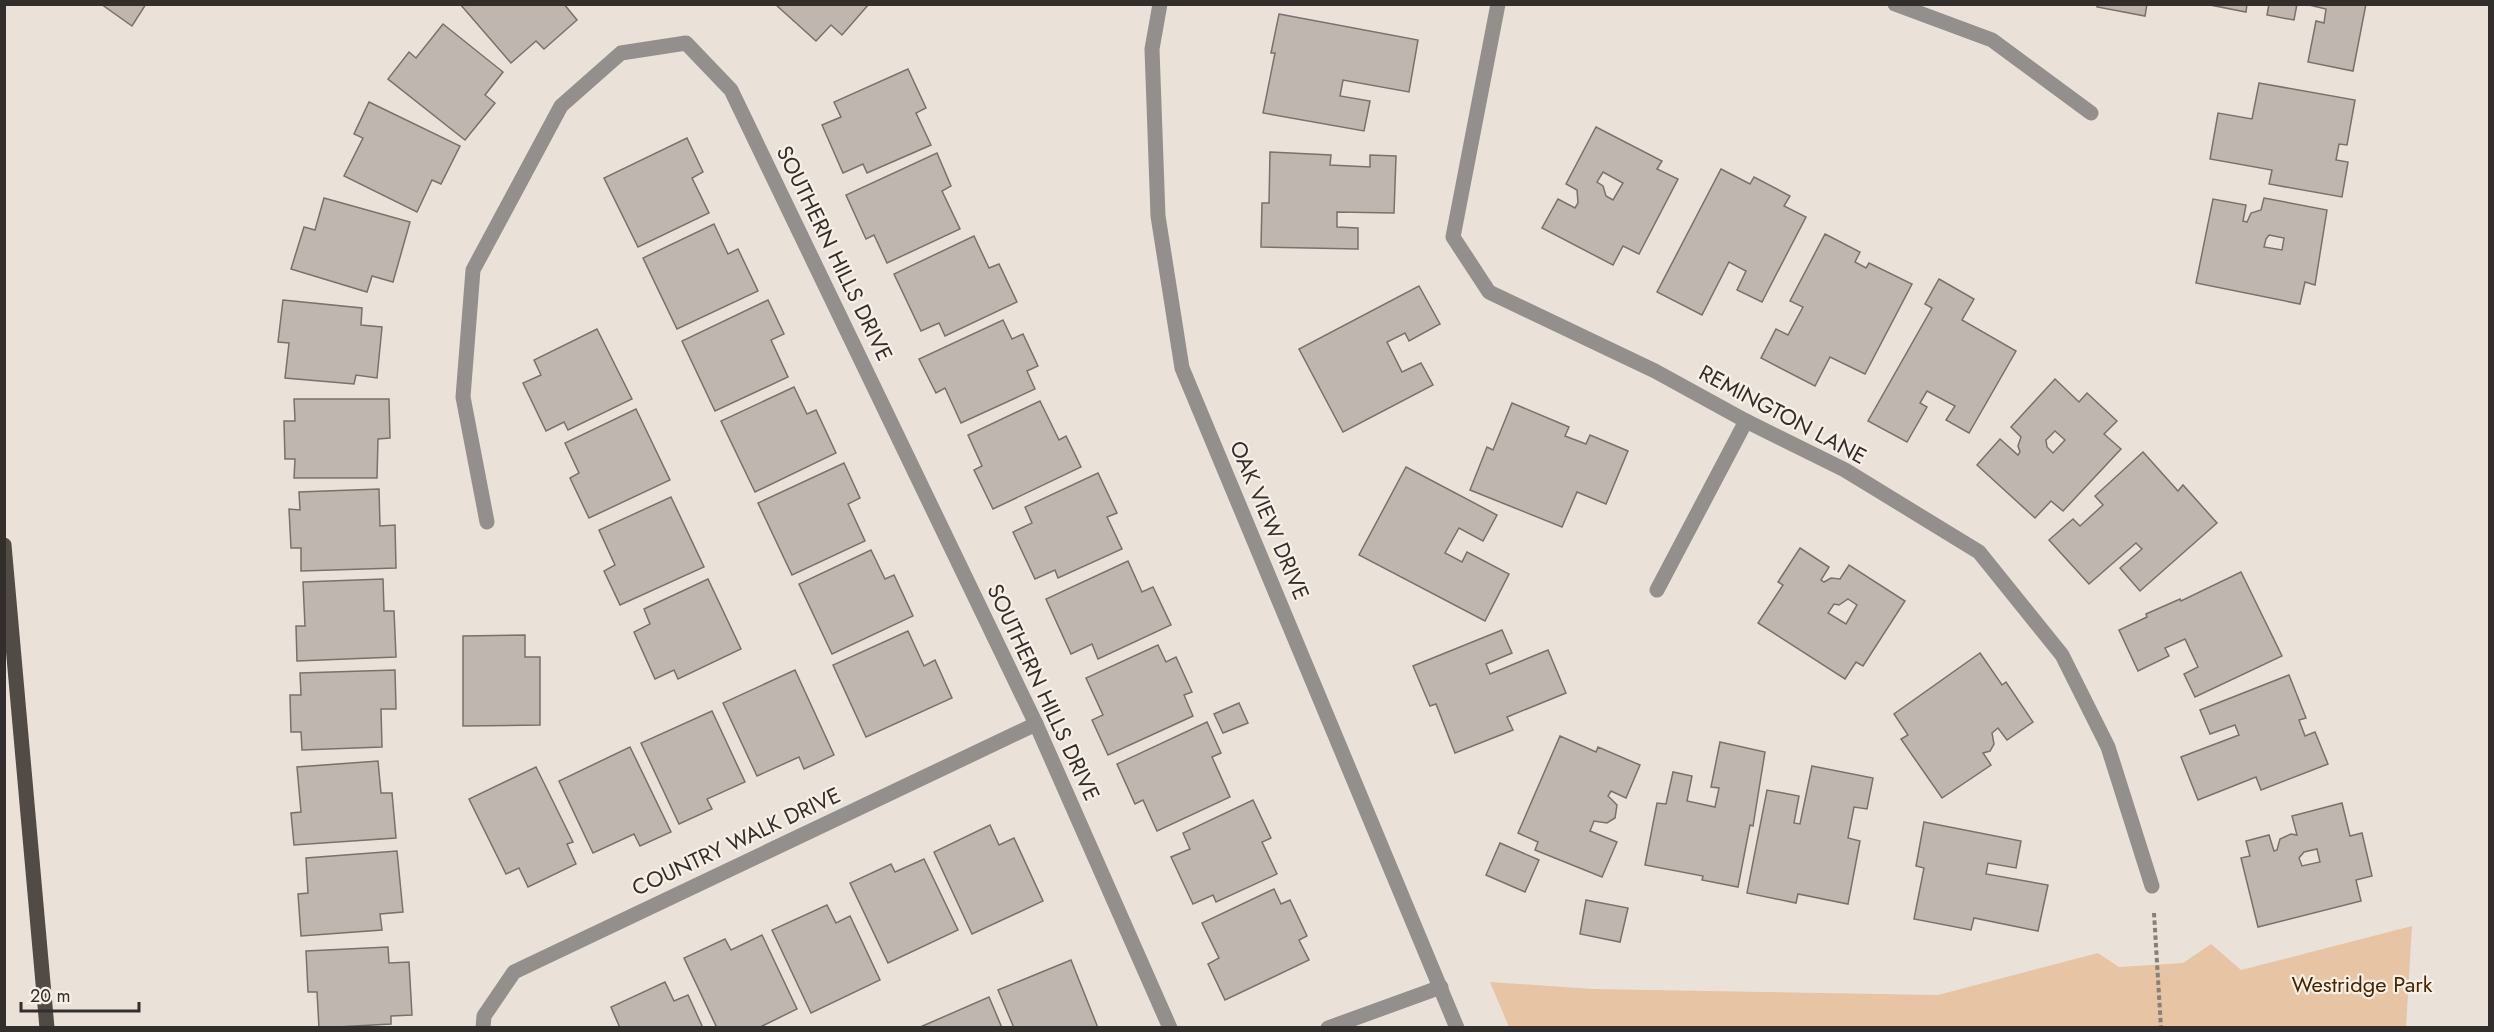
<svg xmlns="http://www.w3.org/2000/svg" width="2494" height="1032" font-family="Jost,sans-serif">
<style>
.green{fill:#e6c4a4}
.building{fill:#bfb6af;stroke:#79716a;stroke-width:1.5;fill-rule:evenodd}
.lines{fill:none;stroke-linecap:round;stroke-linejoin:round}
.path{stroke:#86807a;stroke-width:4;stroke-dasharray:4.5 3;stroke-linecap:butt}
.minor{stroke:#938f8c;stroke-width:15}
.major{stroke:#514b46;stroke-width:15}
.labels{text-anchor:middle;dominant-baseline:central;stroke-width:4.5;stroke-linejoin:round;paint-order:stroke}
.street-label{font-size:22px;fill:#322e2b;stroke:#f8efe7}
.park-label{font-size:22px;fill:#462600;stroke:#f8efe7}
</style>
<rect width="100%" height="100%" fill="#eae2d9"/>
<path class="green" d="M2412 926 2406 1027H1509L1490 982 1593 989 1938 995 2098 953 2119 967 2183 963 2211 944 2241 970Z"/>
<g class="building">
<path d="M101 4H146L132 26Z"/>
<path d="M460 4H564L577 20 544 49 536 41 511 63Z"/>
<path d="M775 4H869L842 35 831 25 816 41Z"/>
<path d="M2097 4H2147L2145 16 2097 7Z"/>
<path d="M2205 4H2247L2246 12Z"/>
<path d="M2269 4H2297L2294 20 2267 15Z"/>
<path d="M2305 4H2366L2353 71 2308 62 2316 21 2324 23 2326 9Z"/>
<path d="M1279 14 1418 40 1409 92 1343 80 1340 96 1370 101 1364 131 1263 113 1275 53H1271Z"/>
<path d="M443 24 503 72 485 95 495 103 465 140 388 79 409 52 416 58Z"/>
<path d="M908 69 926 108 916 113 931 145 867 173 863 164 843 173 822 125 841 117 834 102Z"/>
<path d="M2259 83 2355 100 2347 145 2339 144 2336 160 2348 162 2342 197 2269 184 2272 170 2210 159 2218 113 2252 119Z"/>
<path d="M369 102 460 146 441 184 432 180 417 212 344 176 363 138 354 134Z"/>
<path d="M1596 127 1662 161 1657 169 1678 179 1639 254 1623 246 1613 265 1542 228 1558 199 1575 208 1578 203 1577 190 1566 184ZM1603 172 1623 183 1613 200 1606 196 1603 186 1597 182Z"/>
<path d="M687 138 703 172 692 178 709 213 638 247 604 178Z"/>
<path d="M1270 152 1331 155 1330 165 1370 167V155L1396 156 1394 213 1337 212V227L1358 228V249L1261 247 1262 203H1269Z"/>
<path d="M937 153 951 186 942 191 960 229 887 263 874 235 866 239 846 195Z"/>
<path d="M1721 169 1750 184 1754 177 1790 196 1784 206 1806 217 1762 302 1737 290 1746 271 1729 262 1702 315 1657 292Z"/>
<path d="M324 198 410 222 393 282 372 276 367 292 291 269 304 227 315 230Z"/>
<path d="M2264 198 2327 210 2315 285 2305 282 2300 304 2196 283 2213 199 2246 205 2243 221 2247 222 2251 213 2261 210ZM2269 235 2284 238 2282 250 2264 247 2266 239Z"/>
<path d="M714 224 728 254 738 249 758 291 677 329 643 258Z"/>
<path d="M1825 234 1860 252 1855 262 1866 268 1869 263 1912 284 1865 374 1830 357 1815 386 1761 358 1776 329 1788 335 1803 307 1790 301Z"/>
<path d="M974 236 989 268 999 264 1017 302 945 336 939 323 921 331 894 274Z"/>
<path d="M1939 279 1974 299 1962 320 2016 351 1969 433 1946 420 1955 406 1927 391 1920 403 1927 407 1907 442 1868 421 1932 308 1925 304Z"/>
<path d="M1419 286 1440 324 1409 341 1405 333 1387 342 1402 372 1421 363 1433 385 1343 432 1299 349Z"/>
<path d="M283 300 362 308 361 325 382 327 377 378 356 375 354 384 285 378 289 343 278 342Z"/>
<path d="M768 300 784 334 771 340 788 377 715 411 682 341Z"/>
<path d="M1003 320 1012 339 1023 334 1038 366 1027 371 1035 389 961 423 945 388 936 393 919 359Z"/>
<path d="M597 329 632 399 568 430 564 422 546 431 523 383 541 375 534 360Z"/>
<path d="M2055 379 2079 402 2087 393 2117 421 2104 434 2121 449 2063 511 2051 501 2035 518 1977 465 2000 439 2018 455 2020 452 2018 446 2021 437 2011 427ZM2055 431 2065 440 2053 453 2047 447 2046 440Z"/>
<path d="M794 387 807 414 816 410 836 453 755 492 721 421Z"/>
<path d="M294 399H389L390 438 378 439 377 478H294L295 459H285L284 421H295Z"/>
<path d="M1040 401 1059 440 1066 436 1081 467 993 509 974 470 982 466 968 435Z"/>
<path d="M1512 403 1569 427 1565 436 1586 444 1590 435 1628 451 1606 504 1577 492 1562 527 1470 490 1487 447 1493 450Z"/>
<path d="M636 409 670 480 589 518 570 478 579 473 565 443Z"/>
<path d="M2143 452 2178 491 2183 485 2217 523 2140 591 2120 568 2142 549 2136 543 2089 584 2049 540 2073 519 2080 526 2103 505 2095 496Z"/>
<path d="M844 463 860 498 848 504 865 541 792 575 758 503Z"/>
<path d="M1406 467 1497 515 1483 541 1459 528 1445 553 1462 562 1467 552 1509 574 1485 621 1359 555Z"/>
<path d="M1098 473 1117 513 1107 517 1122 549 1058 578 1055 570 1035 579 1013 532 1032 523 1025 507Z"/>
<path d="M379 489 380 526 395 525 396 568 301 571V548H291L289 509 300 510 299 492Z"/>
<path d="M671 497 704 567 620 605 604 571 615 565 599 530Z"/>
<path d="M1800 548 1829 567 1821 580 1824 582 1831 578 1840 579 1849 565 1905 601 1863 666 1856 662 1845 679 1758 623 1783 585 1778 582ZM1848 599 1857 605 1846 624 1828 613 1834 604 1839 605Z"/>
<path d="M871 550 885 579 894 575 913 616 832 654 799 584Z"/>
<path d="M1128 561 1142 592 1153 587 1171 625 1098 659 1092 644 1071 654 1046 599Z"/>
<path d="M2241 572 2282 656 2195 697 2184 674 2198 667 2185 639 2165 648 2169 656 2138 671 2119 630 2147 617 2146 614 2180 599 2181 601Z"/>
<path d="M383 579 384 611H394L396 657 297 661 296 626H305L303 582Z"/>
<path d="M708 579 741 649 678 679 674 670 655 679 634 632 650 624 644 609Z"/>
<path d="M1502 630 1512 653 1486 664 1490 674 1548 650 1566 693 1507 717 1513 730 1455 753 1436 704 1430 706 1413 666Z"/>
<path d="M908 631 924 666 935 660 952 698 866 737 833 665Z"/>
<path d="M525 635V657H540V725L463 726V636Z"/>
<path d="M1158 645 1166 662 1176 657 1192 692 1184 695 1193 716 1108 755 1092 720 1103 715 1086 678Z"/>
<path d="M1980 653 2002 685 2006 682 2033 722 2007 740 1998 728 1992 733 1994 744 1990 751 1983 753 1991 765 1942 798 1901 739 1908 735 1894 714Z"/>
<path d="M395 670 396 709H381L382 747 302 750 301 732H291L290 695H301L300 673Z"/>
<path d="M795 670 834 755 804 769 799 757 757 776 723 703Z"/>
<path d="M2289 675 2306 718 2299 720 2305 736 2315 732 2328 764 2261 790 2256 777 2198 800 2181 757 2239 735 2235 725 2210 734 2200 710Z"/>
<path d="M1239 703 1248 723 1223 733 1214 714Z"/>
<path d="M712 711 745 782 707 799 712 809 679 824 641 743Z"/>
<path d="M1207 722 1221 753 1212 757 1230 797 1157 831 1143 800 1135 804 1117 764Z"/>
<path d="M1560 736 1596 752 1598 747 1640 765 1626 798 1611 791 1608 796 1617 805 1615 818 1607 823 1594 821 1590 831 1617 842 1602 877 1535 850 1538 842 1518 833Z"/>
<path d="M1720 742 1765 752 1753 826 1750 825 1738 887 1702 880 1703 876 1645 865 1657 803 1666 804 1673 772 1692 776 1687 801 1715 807 1719 788 1711 787Z"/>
<path d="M630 747 671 832 640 846 634 834 593 853 559 781Z"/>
<path d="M378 761 381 793H392L396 838 294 845 291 813 301 812 297 767Z"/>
<path d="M1812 766 1873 778 1867 809 1854 807 1848 838 1860 841 1848 904 1798 894 1796 903 1747 893 1767 790 1799 796 1794 823 1800 824Z"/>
<path d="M536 767 573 842 567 844 576 864 528 887 519 868 506 874 469 799Z"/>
<path d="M1253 800 1271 838 1262 842 1277 874 1216 902 1213 895 1193 904 1171 857 1190 849 1183 833Z"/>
<path d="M2342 803 2350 836 2362 833 2372 876 2356 880 2361 901 2258 927 2241 858 2250 856 2246 841 2269 835 2274 851 2277 850 2280 839 2291 834 2297 835 2292 816ZM2317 849 2320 862 2302 866 2299 858 2304 852Z"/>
<path d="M1924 822 2021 841 2016 868 1988 863 1986 874 2048 885 2038 931 1974 918 1971 930 1914 919 1924 868 1916 866Z"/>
<path d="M990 825 999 845 1014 838 1043 901 972 934 934 852Z"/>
<path d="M1500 843 1539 860 1525 892 1486 875Z"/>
<path d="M397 851 403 912 380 914 382 930 301 936 298 894 308 893 306 858Z"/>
<path d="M924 859 958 930 888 963 850 883 891 864 895 872Z"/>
<path d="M1274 889 1281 904 1290 900 1307 936 1299 940 1309 960 1225 1000 1208 964 1219 958 1202 923Z"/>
<path d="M1586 900 1628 908 1620 942 1580 934Z"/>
<path d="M827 905 836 923 850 916 880 980 811 1013 772 930Z"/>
<path d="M762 935 797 1009 758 1028H717L684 958 725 939 731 950Z"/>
<path d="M388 947 389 963 409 962 412 1015 391 1016V1024L319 1028 317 992H308L306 951Z"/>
<path d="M1071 960 1098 1028H1014L998 990Z"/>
<path d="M665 982 674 1001 688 995 703 1028H620L611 1007Z"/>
<path d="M989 997 1002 1028H918Z"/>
</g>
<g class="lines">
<path class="path" d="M2154 913 2161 1028"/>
<g class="minor">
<path d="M1160 4 1152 49 1158 216 1182 368 1457 1028"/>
<path d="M1498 4 1453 237 1489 292 1655 371 1746 421 1845 470 1979 552 2062 655 2108 747 2152 886"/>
<path d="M1895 4 1992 40 2091 113"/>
<path d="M487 522 463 397 473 270 561 106 621 53 686 43 731 90 1036 724 1170 1028"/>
<path d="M1657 590 1746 421"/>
<path d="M483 1028 484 1016 514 972 1036 724"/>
<path d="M1328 1028 1441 987"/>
</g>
<path class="major" d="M4 545 47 1028"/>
</g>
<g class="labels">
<g class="street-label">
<text transform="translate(835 253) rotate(64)">SOUTHERN HILLS DRIVE</text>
<text transform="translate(1783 414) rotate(28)">REMINGTON LANE</text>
<text transform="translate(1270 520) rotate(67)">OAK VIEW DRIVE</text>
<text transform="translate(1044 692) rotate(65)">SOUTHERN HILLS DRIVE</text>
<text transform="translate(736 841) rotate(-25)">COUNTRY WALK DRIVE</text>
</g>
<g class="park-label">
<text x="2362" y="984">Westridge Park</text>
</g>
</g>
<rect width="2494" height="1032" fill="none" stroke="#322e2b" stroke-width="12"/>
<path d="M21 1002v9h118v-9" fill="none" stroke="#322e2b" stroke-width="3"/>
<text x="30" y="1002" font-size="18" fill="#322e2b" stroke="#f8efe7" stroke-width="4.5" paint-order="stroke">20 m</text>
</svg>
